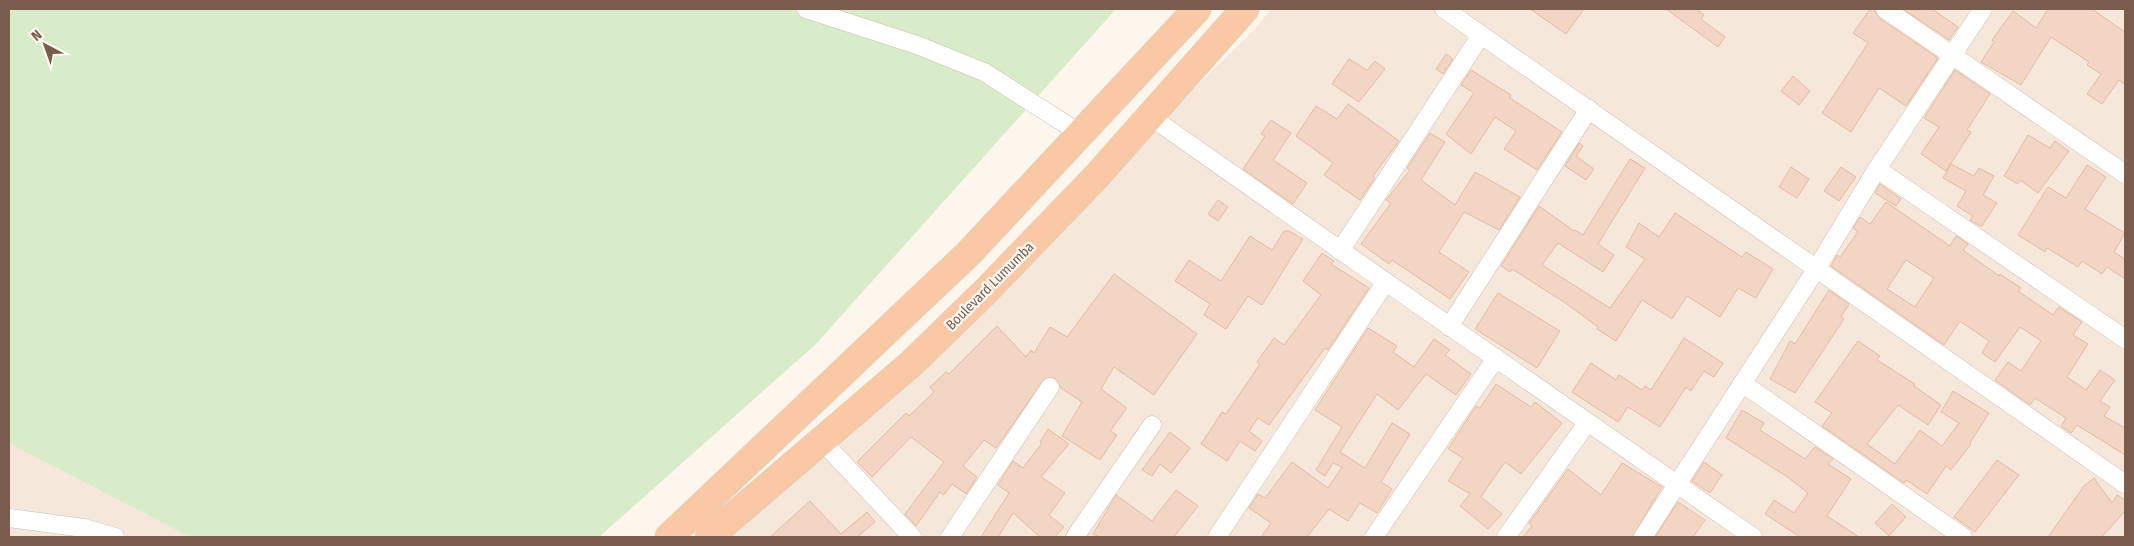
<svg xmlns="http://www.w3.org/2000/svg" width="2134" height="546" font-family="'Fira Sans Condensed',sans-serif">
<style>
.residential{fill:#f5e8da}
.green{fill:#d8ecc9}
.building{fill:#f3d5c3;stroke:#e6bba3;fill-rule:evenodd}
.lines{fill:none;stroke-linecap:round;stroke-linejoin:round}
.minor-casing{stroke:#d1beb0;stroke-width:19}
.trunk-casing{stroke:#dad1cd;stroke-width:29}
.minor{stroke:#fff;stroke-width:18}
.trunk{stroke:#f9c8a4;stroke-width:28}
.labels{text-anchor:middle;dominant-baseline:central;stroke-width:4.5;stroke-linejoin:round;paint-order:stroke}
.street-label{font-size:14px;fill:#7a5c4d;stroke:#fffaf3}
</style>
<rect width="100%" height="100%" fill="#fdf6ec"/>
<g class="residential">
<path d="M1271 9H2125V537H718L879 397 1255 29Z"/>
<path d="M9 444 18 446 190 537H9Z"/>
</g>
<path class="green" d="M9 9H1116L816 344 599 537H190L9 443Z"/>
<g class="building">
<path d="M1530 9H1584L1566 34Z"/>
<path d="M1666 9H1696L1704 15 1701 19 1725 37 1718 47Z"/>
<path d="M1870 9H1874L1879 18 1938 58 1906 106 1879 88 1851 132 1822 113 1868 43 1853 33Z"/>
<path d="M1903 9H1932L1958 27 1949 40Z"/>
<path d="M2048 9H2092L2125 32V85L2119 80 2102 104 2087 94 2101 74 2087 65 2089 62 2051 37 2021 85 1981 62 1994 42 1992 40 2013 11 2036 28Z"/>
<path d="M1446 54 1453 59 1443 74 1436 69Z"/>
<path d="M1349 59 1367 70 1375 61 1385 69 1359 102 1332 84Z"/>
<path d="M1471 70 1511 95 1510 98 1562 132 1537 170 1504 149 1516 131 1495 117 1471 154 1446 134 1474 93 1461 85Z"/>
<path d="M1955 70 1990 94 1967 130 1971 132 1946 171 1921 154 1939 127 1924 118Z"/>
<path d="M1793 76 1810 91 1799 105 1781 91Z"/>
<path d="M1348 104 1399 141 1373 176 1375 178 1360 200 1324 175 1333 163 1296 136 1316 106 1337 119Z"/>
<path d="M1271 120 1291 133 1273 160 1307 183 1293 204 1243 169 1265 136 1261 134Z"/>
<path d="M1430 133 1445 142 1421 180 1455 205 1475 172 1520 197 1499 230 1464 212 1439 252 1469 272 1450 299 1392 260 1389 264 1361 244 1391 203 1386 200 1410 170 1407 168Z"/>
<path d="M2028 135 2050 148 2055 141 2069 151 2038 193 2020 180 2018 184 2004 176Z"/>
<path d="M1579 143 1583 146 1576 156 1594 169 1586 180 1565 166Z"/>
<path d="M1630 159 1645 168 1598 244 1614 255 1603 272 1558 243 1542 265 1610 308 1645 259 1626 247 1639 223 1659 237 1675 213 1742 257 1746 252 1773 269 1756 298 1738 288 1720 317 1687 296 1672 319 1642 300 1616 341 1597 329 1598 327 1567 304 1512 269 1510 272 1501 266 1539 206 1574 231 1575 230 1583 235Z"/>
<path d="M1951 164 1974 176 1979 168 1994 176 1983 195 1997 203 1982 226H1980L1970 220 1973 216 1957 206 1966 191 1943 178Z"/>
<path d="M2087 165 2106 177 2085 209 2125 233 2114 252 2125 259V279L2107 267 2102 274 2082 261 2078 267 2047 248 2045 252 2018 235 2048 187 2066 198Z"/>
<path d="M1791 167 1809 179 1797 198 1779 187Z"/>
<path d="M1841 167 1856 177 1839 201 1824 191Z"/>
<path d="M1880 184 1901 199 1896 206 1875 193Z"/>
<path d="M1218 200 1228 207 1218 221 1208 214Z"/>
<path d="M1886 202 1950 246 1956 236 1968 244 1963 250 1999 276 2000 274 2021 288 2018 291 2053 315 2059 307 2082 322 2073 335 2088 344 2067 377 2086 390 2100 370 2115 380 2100 401 2110 407 2104 416 2125 428V455L2077 425 2071 433 2061 426 2066 418 2035 398 2030 405 1995 380 2008 362 2021 371 2041 341 2020 327 1995 362 1982 353 1989 341 1960 321 1944 345 1831 266 1837 255 1840 257 1858 232 1853 228 1860 217 1870 224ZM1906 260 1934 278 1915 307 1887 289Z"/>
<path d="M1284 231H1289L1303 239 1262 305 1248 296 1226 329 1204 315 1210 304 1175 281 1189 260 1221 281 1250 236 1272 250Z"/>
<path d="M1322 253 1334 261 1331 264 1369 288 1328 350 1325 348 1269 425 1258 418 1249 431 1262 441 1255 451 1240 441 1227 461 1201 444 1222 412 1226 414 1260 364 1257 362 1274 338 1284 345 1321 295 1303 281Z"/>
<path d="M1114 274 1197 334 1154 395 1114 367 1101 389 1127 408 1110 431 1117 435 1100 460 1062 436 1082 402 1061 388 1055 378H1045L996 448 984 440 963 466 977 477 966 494 952 484 944 495 940 492 916 526 905 514 944 462 911 437 872 477 857 462 906 413 909 416 934 392 930 387 946 372 949 374 997 326 1026 357 1031 350 1034 353 1050 327 1067 337Z"/>
<path d="M1829 290 1849 304 1841 317 1844 319 1795 393 1770 379 1790 341 1795 344Z"/>
<path d="M1498 293 1560 331 1537 368 1475 329Z"/>
<path d="M1368 328 1397 346 1393 352 1414 367 1434 339 1450 350 1445 355 1471 374 1456 395 1426 374 1398 410 1377 394 1340 452 1365 468 1392 423 1410 434 1381 482 1392 489 1377 513 1360 503 1348 521 1329 509 1307 537H1261L1271 523 1249 508 1258 494 1265 498 1292 462 1328 488 1342 467 1333 463 1325 476 1316 470 1342 427 1315 410Z"/>
<path d="M1684 338 1723 363 1714 377 1704 371 1691 391 1686 387 1660 427 1628 407 1618 422 1572 392 1591 363 1616 380 1619 375 1642 390 1645 386 1651 390Z"/>
<path d="M1858 341 1880 356 1877 360 1915 384 1914 386 1941 405 1928 425 1898 405 1867 444 1895 464 1920 430 1942 446 1959 423 1941 412 1953 391 1989 413 1970 443 1971 444 1951 470 1946 466 1927 494 1906 480 1904 483 1822 426 1832 413 1815 402Z"/>
<path d="M1496 384 1531 407 1535 402 1562 423 1521 474 1505 462 1481 497 1502 514 1488 529 1460 506 1470 494 1448 481 1463 458 1448 449 1476 406 1480 408Z"/>
<path d="M1742 410 1764 423 1760 430 1805 459 1815 447 1833 459 1828 464 1851 479 1827 516 1859 537H1800L1765 514 1774 500 1794 513 1808 493 1786 476 1726 438Z"/>
<path d="M1048 429 1069 444 1041 477 1065 493 1049 515 1064 527 1055 537H1040L1013 513 998 537H981L1009 493 998 485 1013 461 1023 468 1042 443 1040 442Z"/>
<path d="M1170 432 1190 448 1171 473 1160 464 1152 476 1142 470Z"/>
<path d="M1997 460 2019 475 1975 532 1954 517Z"/>
<path d="M1704 462 1722 475 1710 493 1692 481Z"/>
<path d="M1622 463 1662 487 1632 537H1523L1532 526 1529 523 1568 469 1601 495Z"/>
<path d="M2094 478 2112 503 2117 495 2125 500V511L2102 537H2048L2084 486Z"/>
<path d="M1176 490 1198 506 1174 537H1100L1093 534 1116 495 1152 521Z"/>
<path d="M810 501 841 534 867 512 875 522 857 537H770Z"/>
<path d="M1678 502 1705 520 1693 537H1655Z"/>
<path d="M1892 504 1906 517 1889 536 1875 523Z"/>
</g>
<g class="lines">
<g class="minor-casing">
<g id="minor">
<path d="M806 9 917 45 984 72 1081 134"/>
<path d="M1444 9 2125 484"/>
<path d="M1885 9 2125 174"/>
<path d="M1151 117C1351 258 1551 398 1753 537"/>
<path d="M1877 169 2125 339"/>
<path d="M1340 251 1481 35"/>
<path d="M1449 327 1589 109"/>
<path d="M1742 383 1963 537"/>
<path d="M821 440 912 537"/>
<path d="M9 518 84 528 115 537"/>
<path d="M950 537 1050 387"/>
<path d="M1075 537 1152 425"/>
<path d="M1217 537 1385 283"/>
<path d="M1374 537 1496 358"/>
<path d="M1506 537 1587 423"/>
<path d="M1643 537 1817 268 1877 169 1983 9"/>
</g>
</g>
<g class="trunk-casing">
<g id="trunk">
<path d="M669 537 969 253 1197 9"/>
<path d="M709 537 912 363 986 291 1096 177 1245 9"/>
</g>
</g>
<use href="#minor" class="minor"/>
<use href="#trunk" class="trunk"/>
</g>
<g class="labels">
<g class="street-label">
<text transform="translate(990 286) rotate(-45)">Boulevard Lumumba</text>
</g>
</g>
<rect width="2134" height="546" fill="none" stroke="#7a5c4d" stroke-width="20"/>
<g transform="translate(45 45) rotate(319)" stroke="#fffaf3" stroke-width="4" paint-order="stroke">
<path d="M0-4L9 19L0 12L-9 19Z" fill="#7a5c4d"/>
<text y="-8" font-size="14" font-weight="bold" text-anchor="middle" fill="#7a5c4d">N</text>
</g>
</svg>
